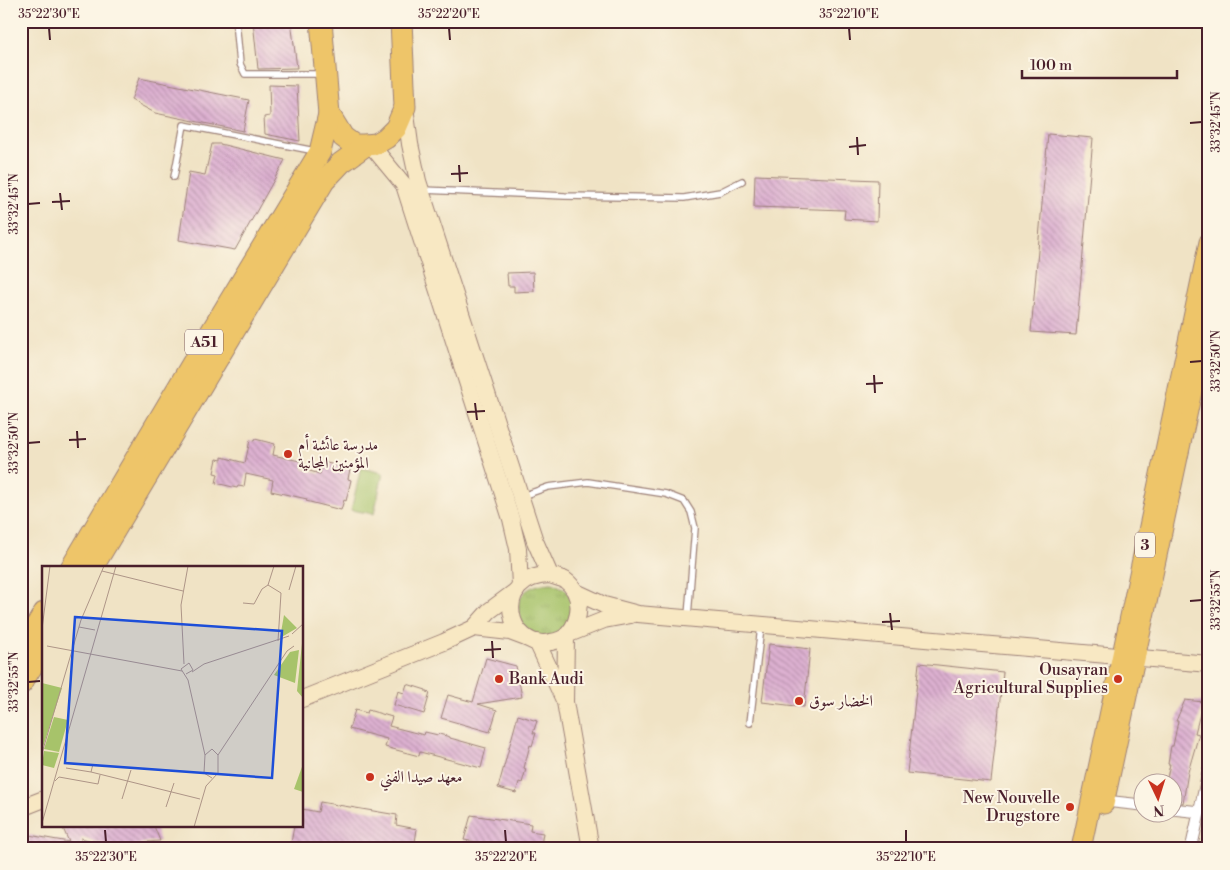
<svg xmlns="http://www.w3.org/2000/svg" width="1230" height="870" font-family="'Libre Bodoni',Amiri,serif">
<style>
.grass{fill:url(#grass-tufts);stroke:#78714a}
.garden{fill:#a7c36a;stroke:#78714a}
.building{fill:url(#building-back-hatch)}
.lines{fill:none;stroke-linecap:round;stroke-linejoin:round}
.lane-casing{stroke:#9d8178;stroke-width:8}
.street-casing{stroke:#9d8178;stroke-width:13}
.secondary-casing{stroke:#9d8178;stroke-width:18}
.primary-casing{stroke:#9d8178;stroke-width:21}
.highway-casing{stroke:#9d8178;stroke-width:23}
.lane{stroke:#fff;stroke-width:5.5}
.street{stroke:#fff;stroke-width:11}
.secondary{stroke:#f8e8c3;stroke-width:16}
.primary{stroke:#eec569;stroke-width:19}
.highway{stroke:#eec569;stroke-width:21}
.ticks{fill:none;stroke:#4a1f2b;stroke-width:2}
.poi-dot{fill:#c8321e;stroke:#fcf5e5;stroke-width:2}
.labels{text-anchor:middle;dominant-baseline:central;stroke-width:4;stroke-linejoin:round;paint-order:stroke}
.shield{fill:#fcf5e5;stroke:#7f5f63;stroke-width:1}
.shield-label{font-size:15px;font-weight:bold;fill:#4a1f2b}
.poi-label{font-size:16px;fill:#4a1f2b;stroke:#fcf5e5;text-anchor:start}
.inset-road{fill:none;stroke:#ae9587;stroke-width:1}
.view{fill:#1d4ed8;fill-opacity:0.15;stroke:#1d4ed8;stroke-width:2.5}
.inset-edge{fill:none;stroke:#4a1f2b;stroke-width:2.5}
.neatline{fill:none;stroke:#4a1f2b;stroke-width:2}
.ticks-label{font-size:12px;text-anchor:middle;fill:#4a1f2b}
</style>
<defs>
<pattern id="grass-tufts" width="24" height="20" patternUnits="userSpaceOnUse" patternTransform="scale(1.25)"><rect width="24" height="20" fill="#a7c36a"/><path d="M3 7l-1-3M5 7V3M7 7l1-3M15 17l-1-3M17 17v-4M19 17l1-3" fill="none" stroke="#91a75c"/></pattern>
<pattern id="building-back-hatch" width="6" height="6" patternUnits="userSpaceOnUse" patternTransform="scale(1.25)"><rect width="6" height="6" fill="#ddb1d1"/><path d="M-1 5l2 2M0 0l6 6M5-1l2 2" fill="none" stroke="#b58faa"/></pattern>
</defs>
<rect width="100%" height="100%" fill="#fcf5e5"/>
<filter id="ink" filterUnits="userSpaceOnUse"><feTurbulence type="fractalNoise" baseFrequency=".02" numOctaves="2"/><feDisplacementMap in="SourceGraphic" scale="10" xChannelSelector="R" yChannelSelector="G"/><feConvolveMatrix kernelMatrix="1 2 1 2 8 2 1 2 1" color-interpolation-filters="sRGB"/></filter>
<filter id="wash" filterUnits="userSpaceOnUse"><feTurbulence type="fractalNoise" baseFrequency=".0096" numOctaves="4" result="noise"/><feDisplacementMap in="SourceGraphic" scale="20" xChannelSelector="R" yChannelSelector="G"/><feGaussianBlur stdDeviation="1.12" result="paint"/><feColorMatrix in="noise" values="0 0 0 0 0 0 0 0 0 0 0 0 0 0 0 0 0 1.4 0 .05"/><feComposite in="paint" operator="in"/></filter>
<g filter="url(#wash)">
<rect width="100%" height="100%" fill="#f0e3c5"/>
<path class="grass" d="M552 583 565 589 572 600 568 628 543 639 522 625C521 619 518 611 518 606 521 588 537 584 552 583Z"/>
<path class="garden" d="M361 468 383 473 374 514 351 510Z"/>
<g id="blocks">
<g class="building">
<path d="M253 21H291L297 68 258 69Z"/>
<path d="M139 78 249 100 243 131 155 113 131 100Z"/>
<path d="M269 85 297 86 300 141 265 134 264 117 270 116Z"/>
<path d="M1048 134 1093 138 1076 335 1031 332Z"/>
<path d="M212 144H220L285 160 235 250 179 240 189 172 205 175Z"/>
<path d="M755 175 878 180 877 221 844 219 845 210 754 207Z"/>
<path d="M533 272 534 291 514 292V286H508L507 273Z"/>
<path d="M255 439 275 444 273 455 304 462 303 469 320 474 323 462 350 469 348 479 351 480 346 501 344 500 341 510 306 501 307 499 271 491 273 480 246 474 244 487 238 486 237 488 216 483 218 474 214 473 217 459 222 460V457L245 463 250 440 254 441Z"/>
<path d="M769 644 810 649 804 707 762 702Z"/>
<path d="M486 658 516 666 522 697 478 704 497 710 490 732 441 718 448 695 473 702Z"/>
<path d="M919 663 1003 672 991 782 907 773Z"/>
<path d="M407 684 426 690V692L430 693 424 714 394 705 398 691 404 693Z"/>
<path d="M1185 700 1203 702 1195 733 1199 734 1188 772 1183 803 1172 802V782H1166L1170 764H1168L1171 746H1173L1178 721H1176Z"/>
<path d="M355 710 367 713 368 710 392 717 389 726 424 735 425 732 438 735 439 734 450 737V738L486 748 481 768 420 752 419 756 385 747 387 739 349 729Z"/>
<path d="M518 715 537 721 533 733H536L532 746 530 745 524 768 526 769 522 783 519 782 516 793 498 788Z"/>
<path d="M320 802 397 815 396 825 417 829 414 849H290L294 826H302V809L318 812Z"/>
<path d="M471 815 531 824 530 831 543 833 541 845 530 844V849H487L488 844 464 840Z"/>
<path d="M62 826H154L160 841 147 842 123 849 81 838V849H28L29 835 69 842Z"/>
</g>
</g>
</g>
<g filter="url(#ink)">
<use href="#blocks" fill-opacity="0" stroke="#9d8178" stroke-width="1"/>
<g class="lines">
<g class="lane-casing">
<g id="lane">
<path d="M236 21 240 64 245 74H321"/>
<path d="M174 177 184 125 315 151"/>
<path d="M423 190 565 196 684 198 720 192 742 181"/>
<path d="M1196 385 1209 387"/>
<path d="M522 496 548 487 588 482 666 494 684 501 691 512 695 528 688 616"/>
<path d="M750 723 761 627"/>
</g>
</g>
<g class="street-casing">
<g id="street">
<path d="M1105 801 1142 805"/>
<path d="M1172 809 1200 812"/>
<path d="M1191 849 1209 769"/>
</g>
</g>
<g class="secondary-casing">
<g id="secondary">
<path d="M405 107 410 144 418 181 535 541 550 575C555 577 561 578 565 580 583 593 582 619 568 634 564 639 557 641 551 642 507 652 490 576 550 575"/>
<path d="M371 145 404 185 511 519 518 549 520 585"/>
<path d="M576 592 604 605 638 614 1209 664"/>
<path d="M474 628 510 632 526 638"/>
<path d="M569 634 604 620 631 615"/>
<path d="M566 637 565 702 591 849"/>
<path d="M537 642 564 700"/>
<path d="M302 699 444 642 474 628 489 611 516 591"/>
<path d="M21 808 44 799"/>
</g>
</g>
<g class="primary-casing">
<g id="primary">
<path d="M1104 804 1209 312"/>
<path d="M1081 849 1209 242"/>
</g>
</g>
<g class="highway-casing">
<g id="highway">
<path d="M321 21 329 114 343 137 354 145H366L376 144 386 138 396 128 405 107 401 21"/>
<path d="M71 568 211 332 320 152 329 114"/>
<path d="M92 568 324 181 341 163 366 145"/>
<path d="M21 651 44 613"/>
<path d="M21 684 44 647"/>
</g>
</g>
<use href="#lane" class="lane"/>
<use href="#street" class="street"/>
<use href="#secondary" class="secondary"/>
<use href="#primary" class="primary"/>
<use href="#highway" class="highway"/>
</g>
</g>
<path class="ticks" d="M49 28 50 40M449 28 450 40M849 28 850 40M1190 123 1202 122M857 137 858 155M849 147 866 145M459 165 460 182M451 174 468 173M60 193 62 210M52 202 70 201M28 204 40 203M1190 362 1202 361M874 375 875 393M866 384 883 383M475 403 477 420M467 412 485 411M77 431 78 448M69 440 86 439M28 443 40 442M1190 601 1202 600M890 613 892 630M882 622 900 621M492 641 493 658M484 650 501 649M28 682 40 681M105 830 106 842M505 830 506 842M906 830V842"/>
<g class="poi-dot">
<circle cx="288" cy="454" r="5"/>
<circle cx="499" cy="679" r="5"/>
<circle cx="1118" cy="679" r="5"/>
<circle cx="799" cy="701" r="5"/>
<circle cx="370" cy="777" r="5"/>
<circle cx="1070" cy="807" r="5"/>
</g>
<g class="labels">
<g class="shield">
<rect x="185" y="329.5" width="38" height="25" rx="4"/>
<rect x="1135" y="532.5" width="20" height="25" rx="4"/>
</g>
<g class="shield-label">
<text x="204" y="342">A51</text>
<text x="1145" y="545">3</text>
</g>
<g class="poi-label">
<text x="298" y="445">مدرسة عائشة أم<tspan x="298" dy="18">المؤمنين المجانية</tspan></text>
<text x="1108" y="670" text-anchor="end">Ousayran<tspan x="1108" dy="18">Agricultural Supplies</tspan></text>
<text x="509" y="679">Bank Audi</text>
<text x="809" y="701">الخضار سوق</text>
<text x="380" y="777">معهد صيدا الفني</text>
<text x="1060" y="798" text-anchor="end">New Nouvelle<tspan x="1060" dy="18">Drugstore</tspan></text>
</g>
</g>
<g transform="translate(42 566)">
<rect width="261" height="261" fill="#f0e3c5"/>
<path d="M242 49 255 62 238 72ZM261 68 262 132H261L255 125ZM257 84 253 117 232 109 248 86ZM0 117 20 122 0 184ZM12 151 26 154 17 186 2 183ZM2 185 17 187 12 202 0 199Z" fill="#a7c36a"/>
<path d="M261 198 262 199 261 226 252 223Z" fill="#a7c36a"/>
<path class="inset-road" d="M232 0 226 19 239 27 236 75M60 5 141 25M247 24 254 0M201 37 212 38 220 23 226 19M37 61 53 64M0 63 8 0M250 68 262 57M5 80 140 105M142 98 139 39 146 0M150 106 162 98 247 70M144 108 151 104 147 97 139 103 146 114 163 189M0 187 39 54 62 0M176 189 245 85 252 80M24 202 49 206 51 198M49 206 158 233M13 215 17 211 56 218 58 209M80 233 89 204M124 241 132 217M0 257 74 0M152 261 164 220 176 207V189L170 183 163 189 162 207 170 212"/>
<path class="view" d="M33 51 240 65 230 212 23 197Z"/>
<rect width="261" height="261" class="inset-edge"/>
</g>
<rect width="1230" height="870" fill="none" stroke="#fcf5e5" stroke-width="55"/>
<g transform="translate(1158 798) rotate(176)"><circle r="24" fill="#fcf5e5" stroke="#b59f9b"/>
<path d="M0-4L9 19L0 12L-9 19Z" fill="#c8321e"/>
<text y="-8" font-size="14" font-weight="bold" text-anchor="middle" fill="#4a1f2b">N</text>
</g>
<path d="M1022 70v8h155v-8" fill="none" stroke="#4a1f2b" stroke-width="2.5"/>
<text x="1030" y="70" font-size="15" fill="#4a1f2b" stroke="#fcf5e5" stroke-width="4" paint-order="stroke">100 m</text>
<rect x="28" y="28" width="1174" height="814" class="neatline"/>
<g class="ticks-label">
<text x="49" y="18">35°22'30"E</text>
<text x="449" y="18">35°22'20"E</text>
<text x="849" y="18">35°22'10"E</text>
<text transform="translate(1216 122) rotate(-90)" y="4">33°32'45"N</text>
<text transform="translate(14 204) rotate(-90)" y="4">33°32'45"N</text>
<text transform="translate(1216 361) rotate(-90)" y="4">33°32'50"N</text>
<text transform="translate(14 443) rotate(-90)" y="4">33°32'50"N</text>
<text transform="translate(1216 600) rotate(-90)" y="4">33°32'55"N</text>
<text transform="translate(14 682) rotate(-90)" y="4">33°32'55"N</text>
<text x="106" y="861">35°22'30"E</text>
<text x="506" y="861">35°22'20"E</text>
<text x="906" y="861">35°22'10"E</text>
</g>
</svg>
